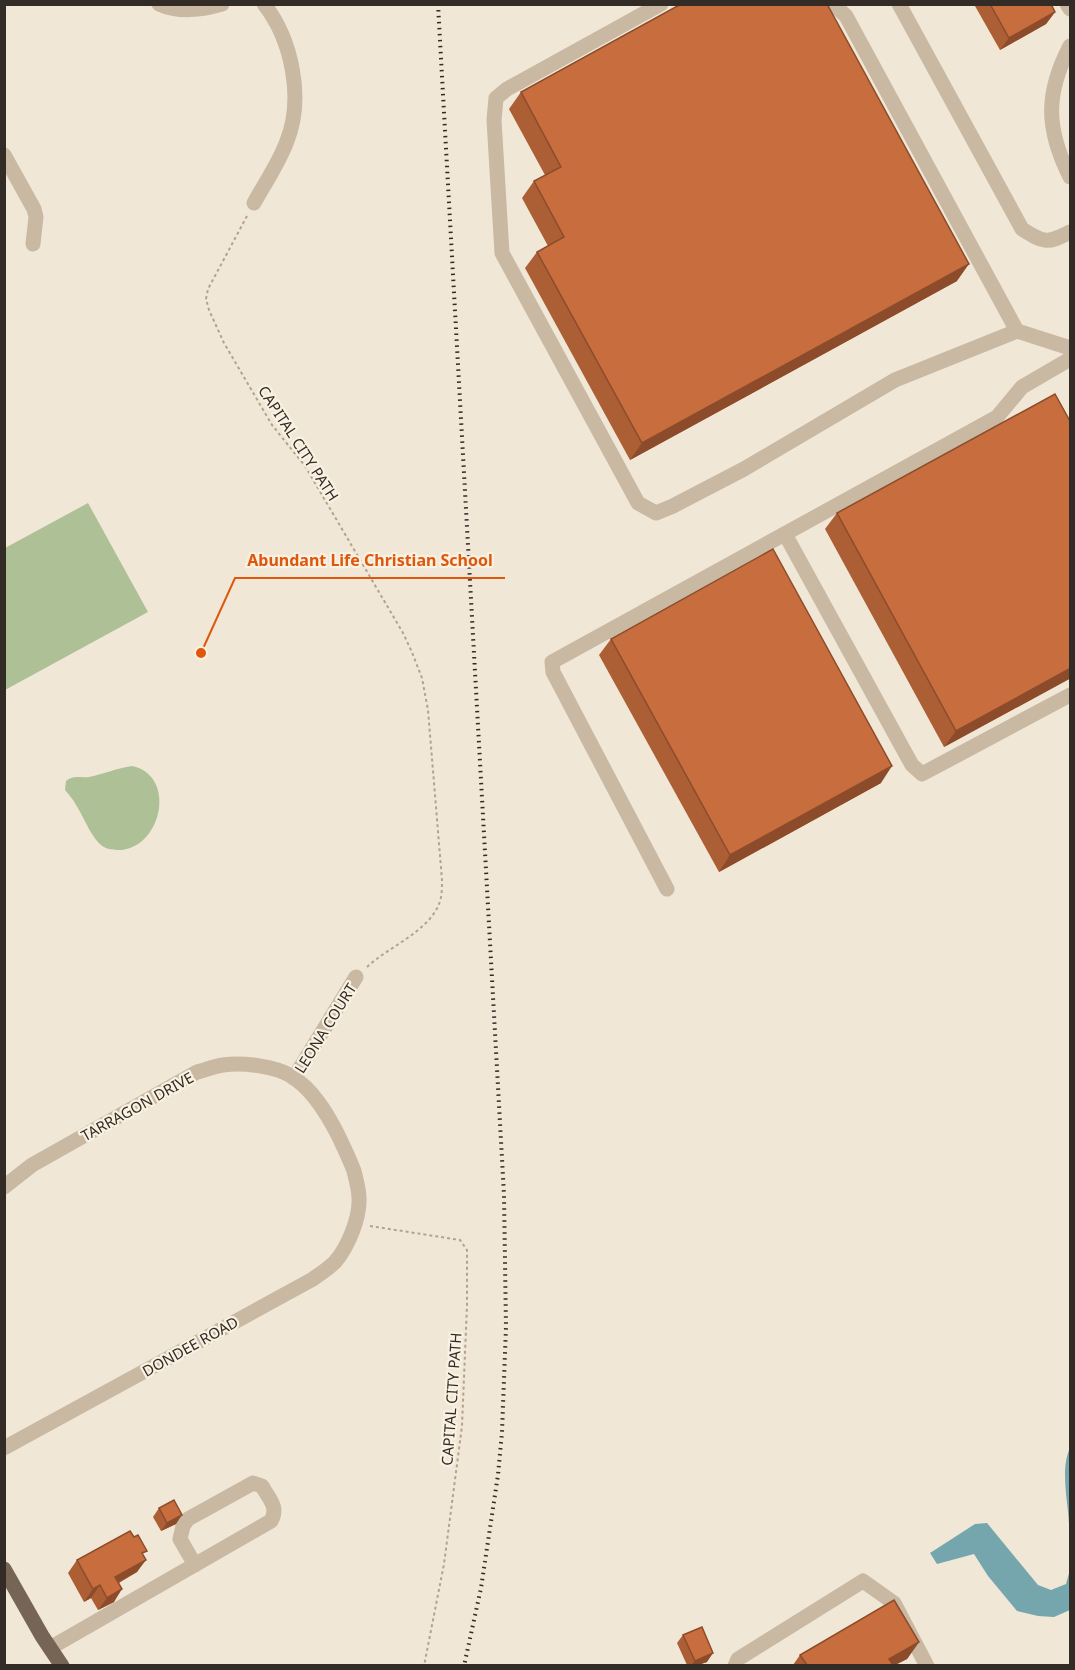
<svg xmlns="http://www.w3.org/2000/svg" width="1075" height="1670" font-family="'Noto Sans',sans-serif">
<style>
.green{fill:#aec096}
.water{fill:#75a6ae}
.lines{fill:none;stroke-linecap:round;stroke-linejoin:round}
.path{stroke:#b4a28d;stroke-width:2;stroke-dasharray:3 3;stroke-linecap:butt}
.minor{stroke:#c9b8a2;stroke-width:15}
.major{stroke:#766455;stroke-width:15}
.rail{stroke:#332b25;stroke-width:4;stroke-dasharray:1.5 4.5;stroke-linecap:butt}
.wall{fill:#ac5e34}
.shaded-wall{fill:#8c4c2b}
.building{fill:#c86d3d;stroke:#8c4c2b;stroke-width:1.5}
.labels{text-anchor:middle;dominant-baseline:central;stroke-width:4.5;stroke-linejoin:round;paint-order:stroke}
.street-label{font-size:15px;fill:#332b25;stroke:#f9f1e2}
.leader{fill:none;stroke:#df570d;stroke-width:2}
.callout-dot{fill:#df570d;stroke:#f9f1e2;stroke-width:2}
.callout-label{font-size:16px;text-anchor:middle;font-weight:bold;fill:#df570d;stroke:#f9f1e2;stroke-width:4.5;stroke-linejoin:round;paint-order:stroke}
</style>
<rect width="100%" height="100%" fill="#f1e7d6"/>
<g class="green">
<path d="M88 503 148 612 5 690V548Z"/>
<path d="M132 766C176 775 163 845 122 850 116 850 109 850 104 847 92 840 84 817 76 805 73 799 69 795 65 790L66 781C74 775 80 778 89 777 104 774 117 768 132 766Z"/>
</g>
<g class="water">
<path d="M1070 1448V1566C1068 1552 1070 1538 1069 1524 1068 1501 1060 1469 1070 1448Z"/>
<path d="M987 1523 1038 1585 1051 1590 1066 1584 1070 1570V1610L1054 1617 1038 1616 1017 1611 988 1576 974 1554 937 1564 930 1553 975 1524Z"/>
</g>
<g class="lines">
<g class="path">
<path d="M247 216 208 289 206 299 209 310 224 343 272 425 305 466 403 633 411 650 422 678 428 710 442 880C442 888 442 897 439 904 428 932 388 947 367 967"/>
<path d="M370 1226 460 1240 467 1250V1305L462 1426 444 1564 424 1666"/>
</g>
<g class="minor">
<path d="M159 4C180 13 201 10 222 4"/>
<path d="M661 4 507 89 496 98 494 120 502 253 638 503 656 513 673 506 744 469 895 380 1017 331 1070 348"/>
<path d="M833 4 846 16 1017 331"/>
<path d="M899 4 1022 229C1044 243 1047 244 1070 232"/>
<path d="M1067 4 1070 9"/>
<path d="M1070 46C1045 94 1046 129 1070 177"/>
<path d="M4 155 34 209 36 217 33 244"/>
<path d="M254 203C265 183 279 163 287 141 304 98 292 40 264 4"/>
<path d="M785 534 912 765 922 774 1070 695"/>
<path d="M667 889 553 672 552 662 997 417 1022 387 1070 359"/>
<path d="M294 1078 356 977"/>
<path d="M4 1187 32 1165 197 1072C205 1070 215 1066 223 1065 242 1062 275 1066 291 1076 313 1089 328 1115 339 1137 344 1148 350 1160 354 1171 356 1179 359 1190 359 1198 360 1218 348 1247 335 1262 329 1268 320 1274 313 1279L4 1448"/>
<path d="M50 1648 271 1521C279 1507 269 1499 262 1486L253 1483 188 1519 183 1526 180 1539 195 1565"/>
<path d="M735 1666 738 1659 863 1581 894 1603 927 1666"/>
</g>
<path class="major" d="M4 1569 42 1636 62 1666"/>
<path class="rail" d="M438 4 504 1195 506 1327 502 1432 498 1475 481 1588 464 1666"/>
</g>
<g class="wall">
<path d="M976 4H1051L1055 12 1046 24 1000 50 975 6Z"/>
<path d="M521 92 957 281 630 460 525 268 537 252 548 246 522 198 534 181 545 175 509 109Z"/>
<path d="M1071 423V678L944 747 825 529 837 513Z"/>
<path d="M611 639 881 783 719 872 599 655Z"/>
<path d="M159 1508 176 1524 161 1531 153 1517Z"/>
<path d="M144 1555 137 1572 119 1583 114 1602 98 1610 91 1598 84 1602 68 1573 77 1560Z"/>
<path d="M683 1635 707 1662 698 1665H687L677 1643Z"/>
<path d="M919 1642 907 1659 895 1665H793L800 1655Z"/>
</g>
<g class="shaded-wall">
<path d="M1055 12 1046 24 1000 50 1009 38Z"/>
<path d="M969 264 957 281 630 460 642 443Z"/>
<path d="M1071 668V678L944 747 956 731Z"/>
<path d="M892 766 881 783 719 872 730 855Z"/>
<path d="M182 1515 176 1524 161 1531 167 1523Z"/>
<path d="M146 1560 137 1572 106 1589 115 1577Z"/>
<path d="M100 1585 91 1598 84 1602 93 1589Z"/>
<path d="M122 1589 114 1602 98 1610 107 1598Z"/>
<path d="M919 1642 907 1659 895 1665H885L889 1659Z"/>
<path d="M713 1653 707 1662 698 1665H691L695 1661Z"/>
</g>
<g class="building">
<path d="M681 4H827L969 264 642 443 537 252 564 237 534 181 561 167 521 92Z"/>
<path d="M990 4H1051L1055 12 1009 38Z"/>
<path d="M1055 394 1071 423V668L956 731 837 513Z"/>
<path d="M773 549 892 766 730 855 611 639Z"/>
<path d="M174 1500 182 1515 167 1523 159 1508Z"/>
<path d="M130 1531 134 1537 138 1535 147 1551 142 1553 146 1560 115 1577 122 1589 107 1598 100 1585 93 1589 77 1560Z"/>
<path d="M894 1600 919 1642 889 1659 893 1665H807L800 1655Z"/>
<path d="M702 1627 713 1653 695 1661 683 1635Z"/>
</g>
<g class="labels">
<g class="street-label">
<text transform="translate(299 443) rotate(57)">CAPITAL CITY PATH</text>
<text transform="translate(325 1028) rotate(-58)">LEONA COURT</text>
<text transform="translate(137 1106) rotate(-29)">TARRAGON DRIVE</text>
<text transform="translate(190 1346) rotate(-29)">DONDEE ROAD</text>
<text transform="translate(451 1399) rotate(-86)">CAPITAL CITY PATH</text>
</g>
</g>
<path class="leader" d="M201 653L235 578H505"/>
<circle class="callout-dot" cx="201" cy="653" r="6"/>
<g class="callout-label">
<text x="370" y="566">Abundant Life Christian School</text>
</g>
<rect width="1075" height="1670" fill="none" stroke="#332b25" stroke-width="12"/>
</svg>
